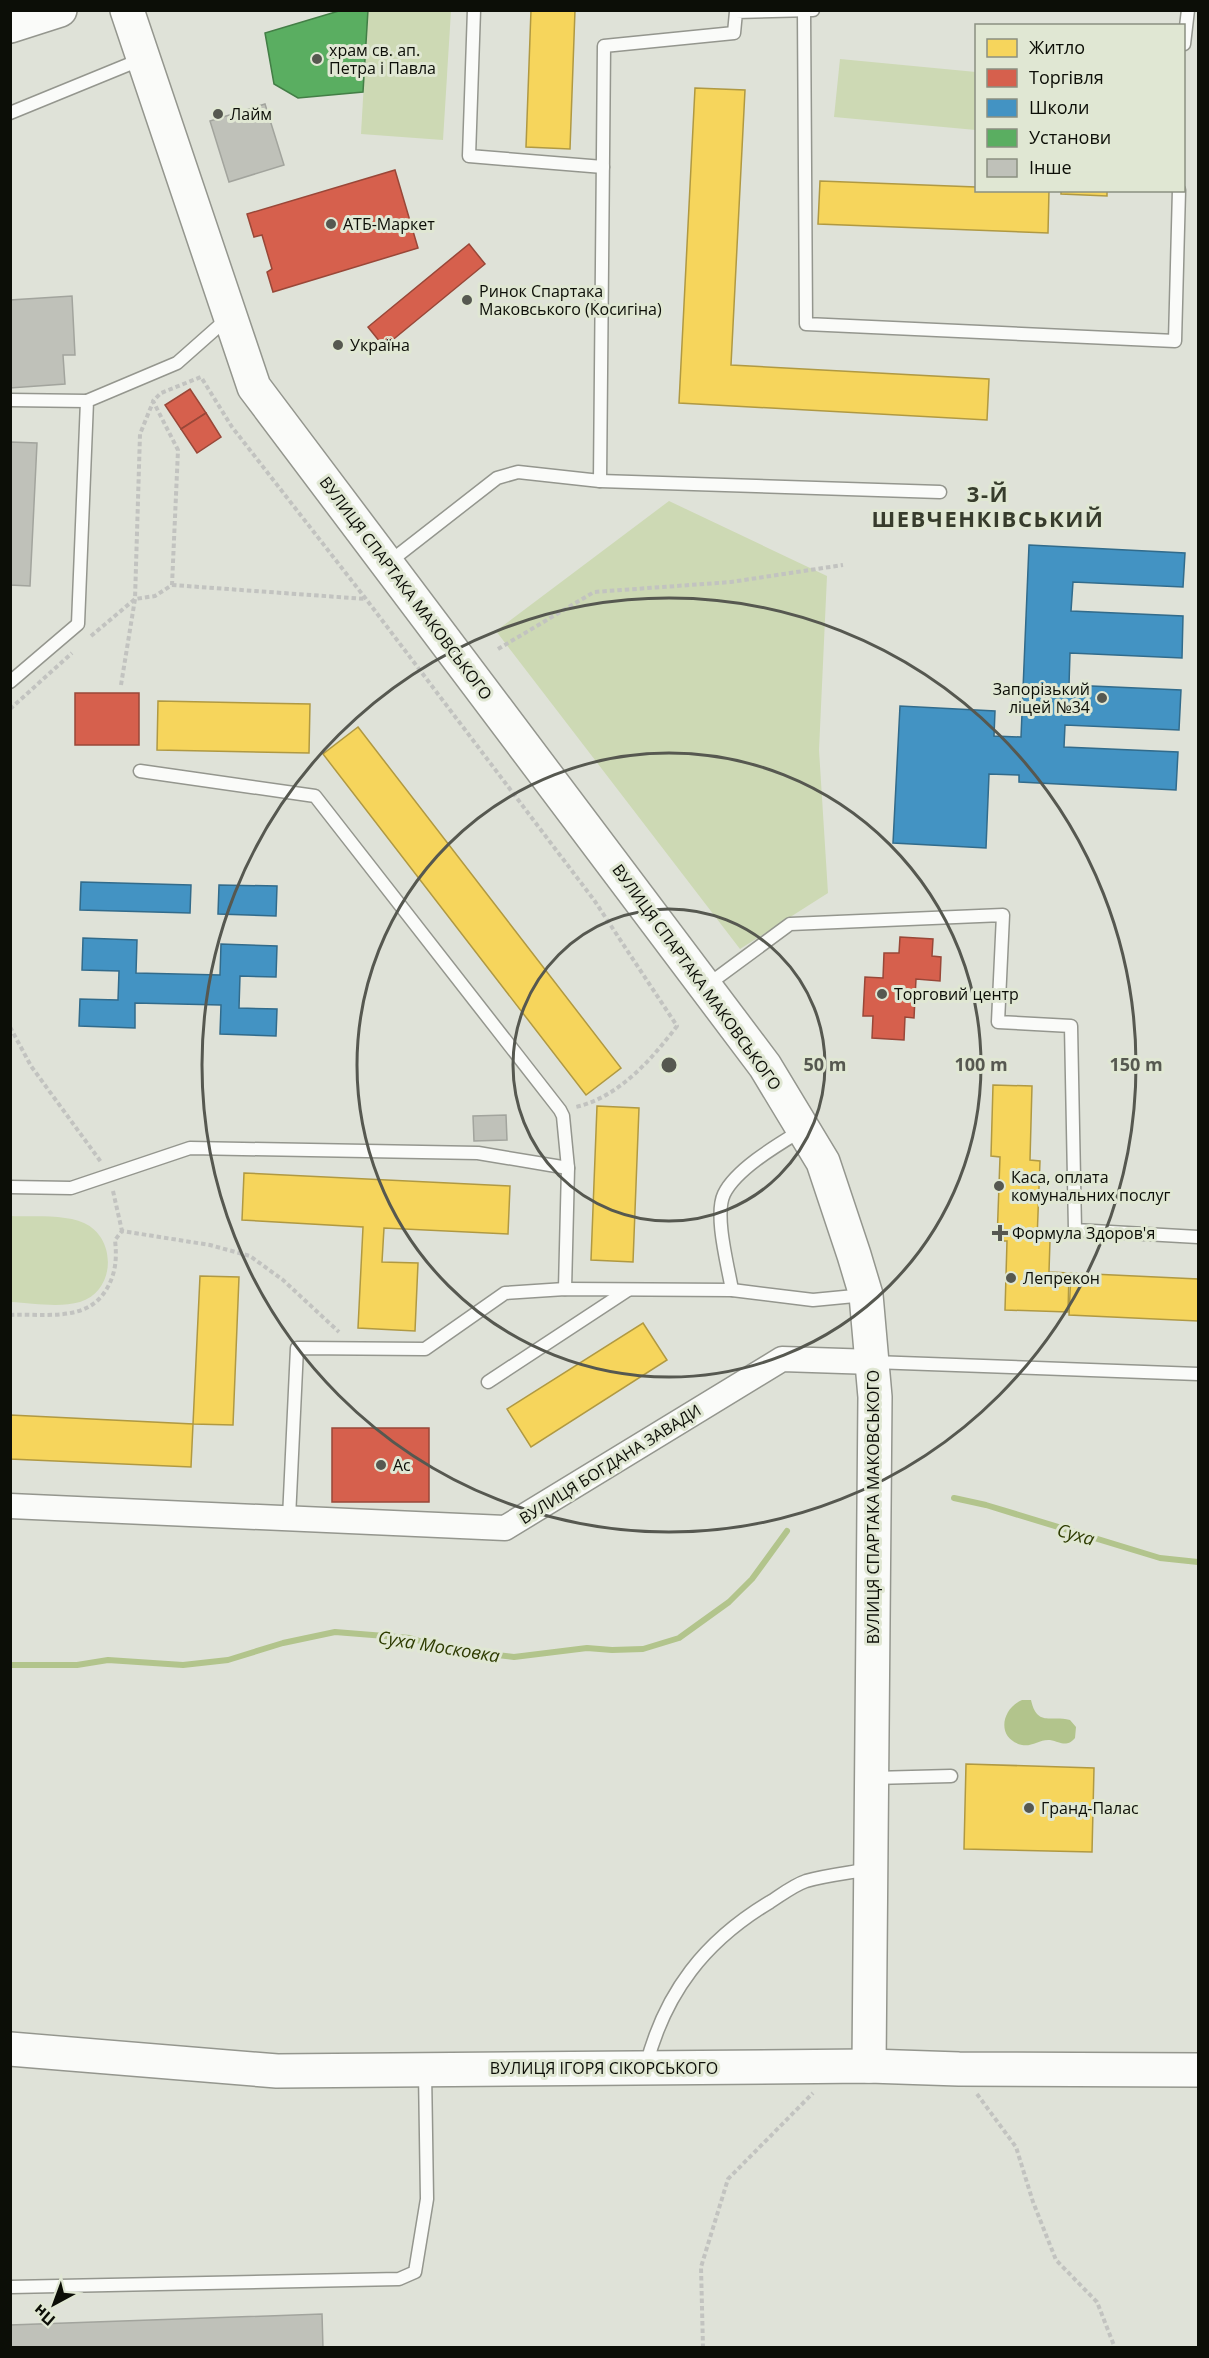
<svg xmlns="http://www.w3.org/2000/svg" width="1209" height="2358" font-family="'Open Sans',sans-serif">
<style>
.green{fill:#cdd9b4}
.water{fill:#b2c48c}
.homes{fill:#f6d55c;stroke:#b09942;stroke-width:1.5}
.shops{fill:#d6604d;stroke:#994738;stroke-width:1.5}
.schools{fill:#4393c3;stroke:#326b8b;stroke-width:1.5}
.public{fill:#5aae61;stroke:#437e46;stroke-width:1.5}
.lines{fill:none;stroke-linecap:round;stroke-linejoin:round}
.stream{stroke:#b2c48c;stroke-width:6}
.building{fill:#bfc1b9;stroke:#a2a49d;stroke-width:1.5}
.lane-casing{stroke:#94968e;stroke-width:15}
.street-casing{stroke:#94968e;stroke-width:27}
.secondary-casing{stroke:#94968e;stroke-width:36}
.path{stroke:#c2c3c0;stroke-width:4;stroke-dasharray:4.5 3;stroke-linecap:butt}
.lane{stroke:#fafbf9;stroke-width:12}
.street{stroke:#fafbf9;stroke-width:24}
.secondary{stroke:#fafbf9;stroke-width:33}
.ring{fill:none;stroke:#565850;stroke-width:3}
.poi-dot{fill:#565850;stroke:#e0e7d3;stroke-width:2}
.labels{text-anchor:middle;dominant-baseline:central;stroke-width:6;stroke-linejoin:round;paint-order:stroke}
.poi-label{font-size:16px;fill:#0c0e07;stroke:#e0e7d3;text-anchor:start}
.street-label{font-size:16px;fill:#0c0e07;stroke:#e0e7d3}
.water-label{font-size:18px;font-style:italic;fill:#2e3c02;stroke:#e0e7d3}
.district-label{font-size:22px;font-weight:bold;letter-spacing:1.5px;fill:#373c2c;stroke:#e0e7d3}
.centre{fill:#565850;stroke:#e0e7d3;stroke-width:3}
.ring-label{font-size:18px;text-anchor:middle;font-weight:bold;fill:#565850;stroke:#e0e7d3;stroke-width:6;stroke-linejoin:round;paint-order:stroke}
</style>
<rect width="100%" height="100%" fill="#dfe2d8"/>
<g class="green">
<path d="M368 11H451L443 140 361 134Z"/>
<path d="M840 59 976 72V130L834 117Z"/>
<path d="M669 501 827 576 819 750 828 893 740 949 496 631Z"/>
<path d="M11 1216C31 1217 65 1214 84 1223 117 1238 116 1291 80 1302 59 1308 32 1303 11 1302Z"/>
</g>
<path class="water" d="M1022 1700H1031C1037 1727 1051 1715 1070 1720L1076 1727 1075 1738C1066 1748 1061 1742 1050 1740 1040 1739 1032 1747 1022 1745 996 1739 1001 1709 1022 1700Z"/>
<g class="homes">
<path d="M531 10H575L570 149 526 147Z"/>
<path d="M695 88 745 90 731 365 989 379 987 420 679 403Z"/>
<path d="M820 181 976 187V190H1049L1048 233 818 224Z"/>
<path d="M1061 190H1107V196L1061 194Z"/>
<path d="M158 701 310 704 309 753 157 750Z"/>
<path d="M358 727 621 1068 586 1095 323 754Z"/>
<path d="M993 1085 1032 1086 1030 1160 1040 1161 1037 1240H1050L1049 1272 1069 1273 1068 1312 1005 1310 1007 1241H997L1000 1157 991 1156Z"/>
<path d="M597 1106 639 1108 633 1262 591 1260Z"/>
<path d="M244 1173 510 1186 508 1234 384 1228 382 1262 418 1263 415 1331 358 1328 363 1227 242 1220Z"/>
<path d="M1071 1273 1198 1279V1321L1069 1315Z"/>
<path d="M200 1276 239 1277 233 1425 193 1424Z"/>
<path d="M643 1323 667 1360 531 1447 507 1409Z"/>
<path d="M10 1415 193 1424 191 1467 10 1459Z"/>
<path d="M966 1764 1094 1768 1092 1852 964 1849Z"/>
</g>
<g class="shops">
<path d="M395 170 418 248 273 292 267 272 272 269 262 235 254 237 247 214Z"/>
<path d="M469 244 485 264 384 347 368 327Z"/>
<path d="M190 389 206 413 181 429 165 405Z"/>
<path d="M206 413 221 437 197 453 181 429Z"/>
<rect x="75" y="693" width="64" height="52"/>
<path d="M900 937 933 939 932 956 941 957 940 981 916 979 914 1018 905 1017 904 1040 872 1038 873 1016H863L865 977 883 978 884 953H899Z"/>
<rect x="332" y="1428" width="97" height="74"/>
</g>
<g class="schools">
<path d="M1029 545 1185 553 1183 587 1073 582 1071 611 1183 616 1182 658 1070 653 1069 685 1181 690 1179 730 1065 725 1064 747 1178 752 1176 790 1019 782V775L989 774 986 848 893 843 900 706 995 711 994 736 1021 737Z"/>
<path d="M81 882 191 885 190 913 80 910Z"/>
<path d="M219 885 277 886 276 916 218 914Z"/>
<path d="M83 938 137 940 136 973 220 975 221 944 277 946 276 977 240 976 239 1008 277 1009 276 1036 220 1034 221 1005 135 1003V1028L79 1026 80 999 118 1000 119 971 82 970Z"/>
</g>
<path class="public" d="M342 10H368L363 92 298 98 274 84 265 33Z"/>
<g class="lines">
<g class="stream">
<path d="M954 1498 986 1505 1160 1558 1198 1562"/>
<path d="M10 1665H77L108 1660 183 1665 228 1660 283 1643 335 1632 410 1638 446 1649 514 1657 587 1648 612 1650 643 1649 679 1638 729 1602 752 1579 787 1531"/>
</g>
</g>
<g class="building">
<path d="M265 104 284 165 229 182 210 121Z"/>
<path d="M72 296 75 355H63L65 384 10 388V300Z"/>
<path d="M10 442 37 443 30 586 10 585Z"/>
<path d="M506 1115 507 1140 474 1141 473 1116Z"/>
<path d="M322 2314 323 2348H10V2325Z"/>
</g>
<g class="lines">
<g class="lane-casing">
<g id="lane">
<path d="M474 10 469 156 603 167"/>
<path d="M804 11 806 324 1175 341 1179 190"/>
<path d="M1184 44 1188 10"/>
<path d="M10 113 142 59"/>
<path d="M10 400 87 401"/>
<path d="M600 481 940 492"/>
<path d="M388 563 497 478 518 472 600 481 604 46 734 33 736 12 813 10"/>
<path d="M10 682 78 624 87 401 177 363 229 317"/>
<path d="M140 771 315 796 560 1110 563 1116 568 1168"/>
<path d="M706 986 790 924 1003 915 998 1022 1071 1026 1075 1230 1198 1237"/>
<path d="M10 1187 71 1188 190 1148 478 1153 568 1168 565 1289"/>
<path d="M732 1290C728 1266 714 1215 724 1194 736 1169 779 1144 802 1130"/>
<path d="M873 1362 1198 1374"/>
<path d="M488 1382 628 1290"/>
<path d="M289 1518 297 1348 425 1349 505 1293 565 1289 732 1290 813 1300 865 1295"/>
<path d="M873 1778 951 1776"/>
<path d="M646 2066C665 1992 705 1941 770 1902 781 1895 794 1885 806 1881 827 1875 849 1873 870 1869"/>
<path d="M10 2287 399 2279 415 2272 427 2199 425 2071"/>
</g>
</g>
<g class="street-casing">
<path id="street" d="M10 1506 505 1528 782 1359 873 1362"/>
</g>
<g class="secondary-casing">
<g id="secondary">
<path d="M127 10 254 387 765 1066 823 1162 854 1255 866 1295 875 1397 869 2066"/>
<path d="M10 26 60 10"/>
<path d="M10 2049 277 2071 869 2066 959 2069 1198 2070"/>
</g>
</g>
<g class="path">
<path d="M172 585 366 599"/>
<path d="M91 636 135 599 155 596 172 585 178 450 153 401 161 393 201 377 232 427 366 599 594 900 677 1026C652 1059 619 1097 576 1107"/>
<path d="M498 649 594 592 731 582 843 565"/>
<path d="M121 685 135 599 140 434 153 402"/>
<path d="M10 709 72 653"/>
<path d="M10 1027 31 1066 101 1162"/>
<path d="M113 1191 122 1231"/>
<path d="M10 1315C43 1313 86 1323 106 1290 116 1274 117 1258 115 1240L122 1231 210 1245 250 1256 283 1280 339 1332"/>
<path d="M977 2094 1016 2147 1033 2202 1056 2260 1097 2302 1115 2348"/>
<path d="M703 2348 701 2267 728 2179 813 2093"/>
</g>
<use href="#lane" class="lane"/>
<use href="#street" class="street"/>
<use href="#secondary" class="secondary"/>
</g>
<g class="ring">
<circle cx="669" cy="1065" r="156"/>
<circle cx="669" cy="1065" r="312"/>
<circle cx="669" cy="1065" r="467"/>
</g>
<g class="poi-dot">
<circle cx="317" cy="59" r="6"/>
<circle cx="218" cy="114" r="6"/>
<circle cx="331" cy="224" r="6"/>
<circle cx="467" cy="300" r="6"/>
<circle cx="338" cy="345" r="6"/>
<circle cx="1102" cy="698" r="6"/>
<circle cx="882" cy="994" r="6"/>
<circle cx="999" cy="1186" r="6"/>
<path d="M997 1224h6v6h6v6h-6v6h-6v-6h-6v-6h6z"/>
<circle cx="1011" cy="1278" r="6"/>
<circle cx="381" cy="1465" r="6"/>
<circle cx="1029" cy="1808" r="6"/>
</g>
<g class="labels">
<g class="poi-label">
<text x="329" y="50">храм св. ап.<tspan x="329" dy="18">Петра і Павла</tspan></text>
<text x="230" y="114">Лайм</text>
<text x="343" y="224">АТБ-Маркет</text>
<text x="479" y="291">Ринок Спартака<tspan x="479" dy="18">Маковського (Косигіна)</tspan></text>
<text x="350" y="345">Україна</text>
<text x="1090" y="689" text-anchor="end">Запорізький<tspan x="1090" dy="18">ліцей №34</tspan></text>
<text x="894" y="994">Торговий центр</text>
<text x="1011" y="1177">Каса, оплата<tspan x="1011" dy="18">комунальних послуг</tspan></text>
<text x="1012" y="1233">Формула Здоров'я</text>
<text x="1023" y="1278">Лепрекон</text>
<text x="393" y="1465">Ас</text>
<text x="1041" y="1808">Гранд-Палас</text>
</g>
<g class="street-label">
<text transform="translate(406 588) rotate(53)">ВУЛИЦЯ СПАРТАКА МАКОВСЬКОГО</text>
<text transform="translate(697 977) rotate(54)">ВУЛИЦЯ СПАРТАКА МАКОВСЬКОГО</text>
<text transform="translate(610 1464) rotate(-32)">ВУЛИЦЯ БОГДАНА ЗАВАДИ</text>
<text transform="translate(873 1507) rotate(-90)">ВУЛИЦЯ СПАРТАКА МАКОВСЬКОГО</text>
<text x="604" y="2068">ВУЛИЦЯ ІГОРЯ СІКОРСЬКОГО</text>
</g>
<g class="water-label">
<text transform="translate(1076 1534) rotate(16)">Суха</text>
<text transform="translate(439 1646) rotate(9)">Суха Московка</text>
</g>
<g class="district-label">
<text x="988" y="493">3-Й<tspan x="988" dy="25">ШЕВЧЕНКІВСЬКИЙ</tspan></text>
</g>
</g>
<circle cx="669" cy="1065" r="9" class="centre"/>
<g class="ring-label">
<text x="825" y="1071">50 m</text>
<text x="981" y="1071">100 m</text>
<text x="1136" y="1071">150 m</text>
</g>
<rect width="1209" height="2358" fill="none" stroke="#0c0e07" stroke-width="24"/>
<rect x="975" y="24" width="210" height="168" fill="#e0e7d3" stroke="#8b9081" stroke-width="1.5"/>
<rect x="987" y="39" width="30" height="18" fill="#f6d55c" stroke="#8b9081" stroke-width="1.5"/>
<text x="1029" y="54" font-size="18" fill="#0c0e07">Житло</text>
<rect x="987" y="69" width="30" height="18" fill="#d6604d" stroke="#8b9081" stroke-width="1.5"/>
<text x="1029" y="84" font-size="18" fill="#0c0e07">Торгівля</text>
<rect x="987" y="99" width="30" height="18" fill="#4393c3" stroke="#8b9081" stroke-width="1.5"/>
<text x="1029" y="114" font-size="18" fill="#0c0e07">Школи</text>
<rect x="987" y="129" width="30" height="18" fill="#5aae61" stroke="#8b9081" stroke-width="1.5"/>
<text x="1029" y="144" font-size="18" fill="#0c0e07">Установи</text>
<rect x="987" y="159" width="30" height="18" fill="#bfc1b9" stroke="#8b9081" stroke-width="1.5"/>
<text x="1029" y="174" font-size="18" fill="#0c0e07">Інше</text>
<g transform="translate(54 2304) rotate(221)" stroke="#e0e7d3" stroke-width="4.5" paint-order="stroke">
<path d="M0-4.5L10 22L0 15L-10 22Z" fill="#0c0e07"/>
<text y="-9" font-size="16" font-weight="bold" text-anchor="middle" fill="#0c0e07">Пн</text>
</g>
</svg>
